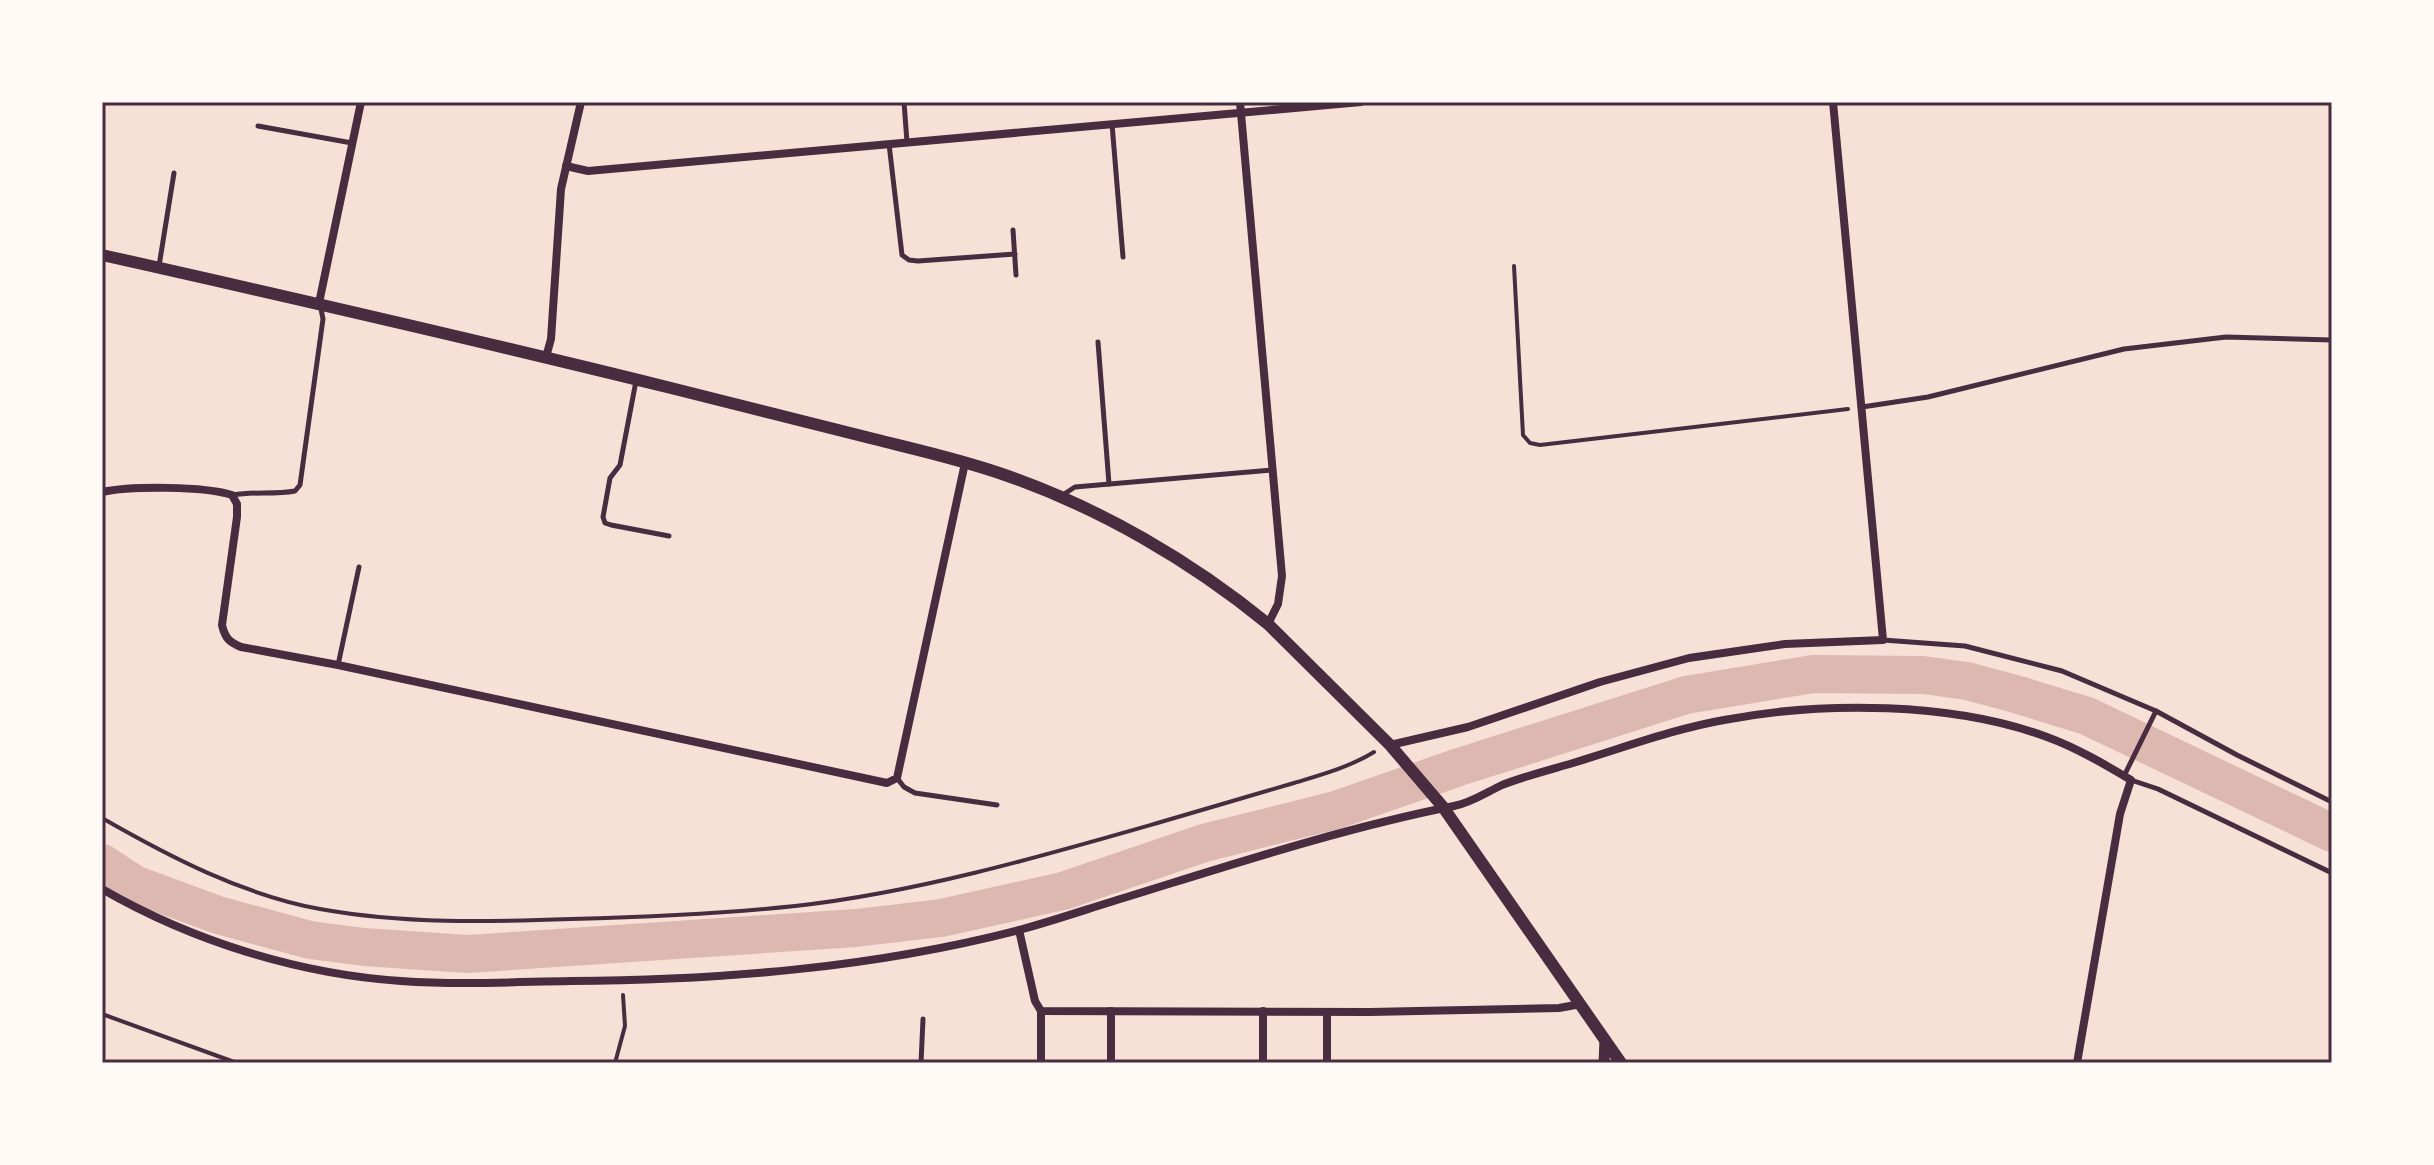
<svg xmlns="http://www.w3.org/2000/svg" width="2434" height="1165" font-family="Manrope,sans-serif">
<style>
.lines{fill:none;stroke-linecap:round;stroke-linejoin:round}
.river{stroke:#dcb8b0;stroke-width:38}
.path{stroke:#4a2c40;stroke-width:4}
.service{stroke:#4a2c40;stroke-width:5}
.minor{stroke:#4a2c40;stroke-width:8}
.tertiary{stroke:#4a2c40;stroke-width:11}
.secondary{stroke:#4a2c40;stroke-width:12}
.neatline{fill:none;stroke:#4a2c40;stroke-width:3}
</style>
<rect width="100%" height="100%" fill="#f7e1d7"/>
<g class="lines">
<path class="river" d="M102 863 134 884 218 915 310 940 364 947 468 954 856 928 941 918 1063 891 1204 843 1336 810 1459 767 1686 695 1813 674 1923 675 1967 681 2019 695 2087 716 2332 833"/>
<g class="path">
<path d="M1514 266 1523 435 1530 443 1540 445 1848 409"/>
<path d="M102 818C170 857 243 895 320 909 403 924 487 922 571 919 645 917 720 914 795 906 914 893 1039 857 1154 824 1201 810 1247 797 1294 783 1320 775 1350 767 1374 752"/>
<path d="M102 1014 237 1063"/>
<path d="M615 1063 625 1026 623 995"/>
</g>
<g class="service">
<path d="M904 102 907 142"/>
<path d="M1112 124 1123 257"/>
<path d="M258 126 352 143"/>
<path d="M889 144 902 255 909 260 918 261 1015 254"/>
<path d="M1013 230 1016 275"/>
<path d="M159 266 174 173"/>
<path d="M1098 342 1109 484"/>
<path d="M636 381 620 465 610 478 603 517 605 523 611 525 669 536"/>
<path d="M1862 407 1928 397 2124 349 2226 337 2332 340"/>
<path d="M233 495C254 491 274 495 295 491L300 485 323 319 320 304"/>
<path d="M1061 496 1075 487 1273 470"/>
<path d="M1883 640 1965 646 2062 671 2156 711 2237 755 2332 802"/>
<path d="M338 665 359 567"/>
<path d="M2124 776 2156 711"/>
<path d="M897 778 904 787 915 793 997 805"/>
<path d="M2131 780 2158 789 2332 873"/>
<path d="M921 1063 923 1019"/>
</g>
<g class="minor">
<path d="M1240 102 1282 576 1278 604 1268 624"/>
<path d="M566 166 588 171 1361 102"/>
<path d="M319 303 361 102"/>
<path d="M546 357 551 339 561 189 581 102"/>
<path d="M102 492C131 486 204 486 232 495L237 504V517L222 625C225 638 229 642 241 647L338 665 887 783 897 778 965 463"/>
<path d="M1390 745 1468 727 1600 682 1689 658 1785 644 1883 640 1833 102"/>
<path d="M102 889C192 941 298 974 401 981 458 985 514 982 570 981 721 980 872 968 1019 930 1056 920 1093 907 1130 896 1237 863 1344 828 1454 806 1471 803 1487 792 1502 785 1525 776 1549 770 1573 763 1623 748 1673 729 1724 720 1823 701 1953 702 2047 737 2077 748 2104 764 2131 780L2120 814 2077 1063"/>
<path d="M1019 930 1035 1001 1041 1011 1370 1012 1559 1008 1581 1004"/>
<path d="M1041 1011V1063"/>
<path d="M1111 1011V1063"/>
<path d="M1263 1011V1063"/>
<path d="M1327 1012V1063"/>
</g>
<path class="tertiary" d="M1604 1063 1605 1040"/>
<path class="secondary" d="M102 255C294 298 485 342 675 389 741 406 808 422 874 439 918 450 963 460 1005 475 1100 508 1191 561 1268 624L1390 745 1443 807 1621 1063"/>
</g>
<rect width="2434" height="1165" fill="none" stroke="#fffaf5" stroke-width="208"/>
<rect x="104" y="104" width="2226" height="957" class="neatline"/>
</svg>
